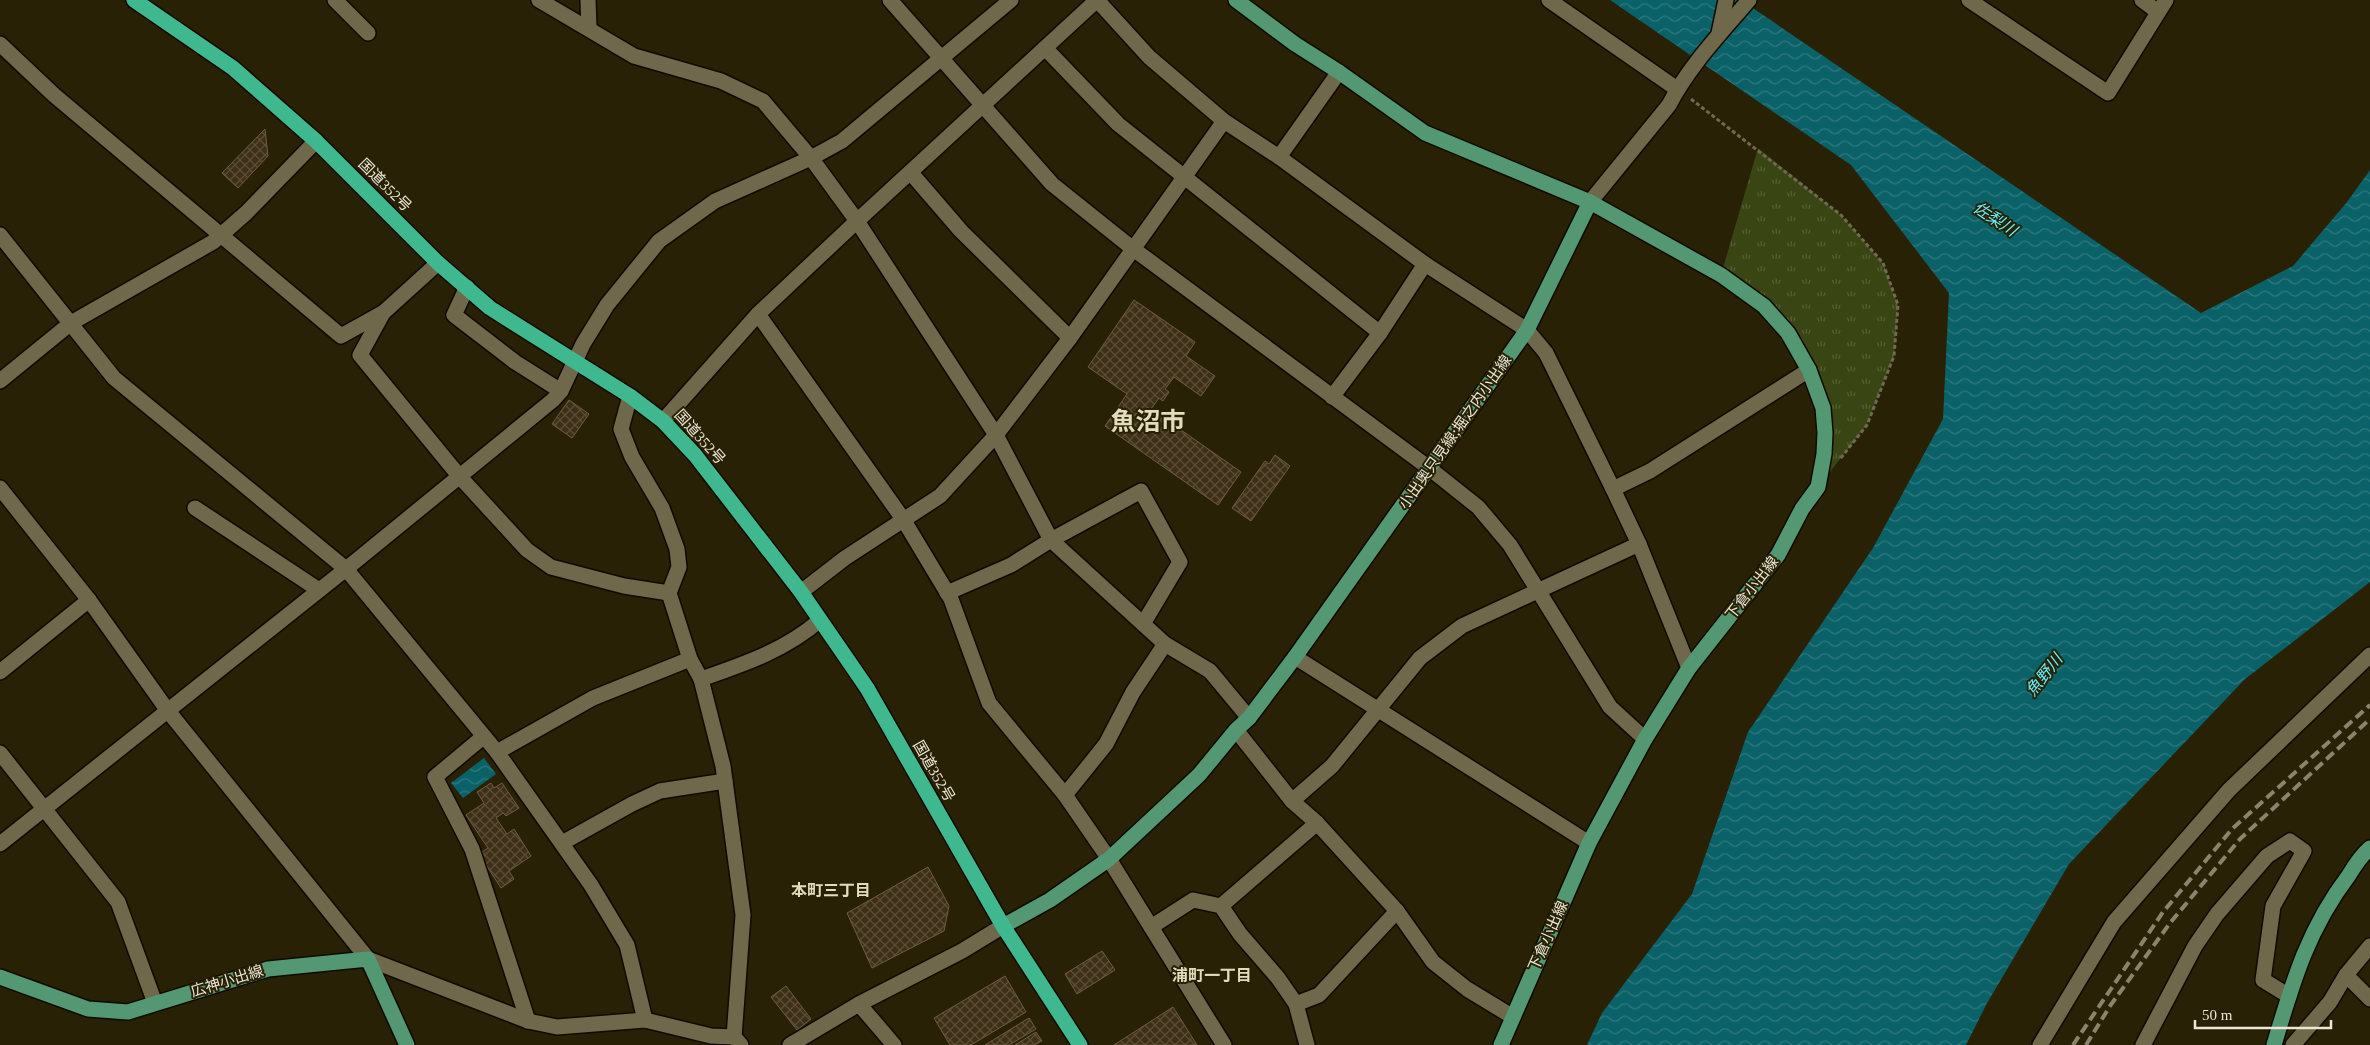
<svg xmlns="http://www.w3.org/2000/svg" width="2370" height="1045" font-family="'Times New Roman','Noto Sans JP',serif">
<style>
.park{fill:url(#park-tufts)}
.water{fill:url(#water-waves)}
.building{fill:url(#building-cross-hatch);stroke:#6d5c43}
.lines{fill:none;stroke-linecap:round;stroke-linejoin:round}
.minor-casing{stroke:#100a00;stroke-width:18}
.major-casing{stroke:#100a00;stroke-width:18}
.highway-casing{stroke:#100a00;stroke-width:18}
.path{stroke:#706a53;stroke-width:3;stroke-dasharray:4 2.5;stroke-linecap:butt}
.minor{stroke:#6f684a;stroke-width:15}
.major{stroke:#539873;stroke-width:15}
.highway{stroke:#40b88f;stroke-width:15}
.rail{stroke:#8a846e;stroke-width:4;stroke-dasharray:10 5;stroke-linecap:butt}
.labels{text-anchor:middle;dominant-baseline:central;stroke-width:4;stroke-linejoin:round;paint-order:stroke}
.street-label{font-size:15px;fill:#ebe7d7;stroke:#282105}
.water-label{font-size:16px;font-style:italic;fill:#64f3fe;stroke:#282105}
.neighbourhood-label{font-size:16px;font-weight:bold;fill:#e3dcbb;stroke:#282105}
.town-label{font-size:25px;font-weight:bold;fill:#e3dcbb;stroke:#282105}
</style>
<defs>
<pattern id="park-tufts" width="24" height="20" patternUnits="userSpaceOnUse" patternTransform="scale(1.25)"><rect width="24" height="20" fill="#394513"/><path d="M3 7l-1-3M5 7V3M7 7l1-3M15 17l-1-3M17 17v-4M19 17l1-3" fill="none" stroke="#566035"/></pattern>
<pattern id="water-waves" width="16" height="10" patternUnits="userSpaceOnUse" patternTransform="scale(1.25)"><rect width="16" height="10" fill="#0a6268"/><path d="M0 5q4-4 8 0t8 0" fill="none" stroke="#2e787d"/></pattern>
<pattern id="building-cross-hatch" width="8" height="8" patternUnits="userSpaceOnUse" patternTransform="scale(1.25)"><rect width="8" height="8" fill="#3f2f16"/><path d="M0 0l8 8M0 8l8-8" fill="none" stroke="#5b4d37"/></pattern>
</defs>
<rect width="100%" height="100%" fill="#282105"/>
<path class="park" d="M1758 148 1841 215 1883 263 1898 305 1894 356 1867 425 1818 487 1825 433 1788 333 1721 275Z"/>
<g class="water">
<path d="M1610 0H1741L2201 313 2293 266 2347 202 2370 170V582L2245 679 2069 864 1986 1005 1966 1045H1587L1602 1013 1692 894 1748 732 1873 548 1943 419 1949 293 1851 165Z"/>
<path d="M484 758 496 774 463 798 451 783Z"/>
</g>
<g class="building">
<path d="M265 129 268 156 238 188 222 173Z"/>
<path d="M1134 300 1195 342 1186 356 1215 376 1201 396 1174 377 1165 389 1169 392 1163 401 1159 398 1151 409 1241 472 1218 505 1105 426 1127 394 1088 367Z"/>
<path d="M569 400 589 414 572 438 552 424Z"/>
<path d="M1275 455 1290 466 1251 521 1232 508 1265 461 1269 464Z"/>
<path d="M491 783 494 788 502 783 519 808 506 816 503 813 496 818 507 834 514 829 531 856 509 871 514 879 501 888 479 854 488 848 466 815 484 803 477 792Z"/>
<path d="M928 867 949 906 944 931 872 968 847 913Z"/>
<path d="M1102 951 1115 970 1077 994 1065 974Z"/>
<path d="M1005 976 1026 1012 971 1045H950L934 1018Z"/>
<path d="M786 986 811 1019 797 1030 771 997Z"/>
<path d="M1173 1007 1197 1045H1114Z"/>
<path d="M1029 1018 1036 1029 1009 1045H985Z"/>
<path d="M1036 1032 1042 1041 1034 1045H1015Z"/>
</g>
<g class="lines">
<g class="minor-casing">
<g id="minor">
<path d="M335 0 368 33"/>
<path d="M539 0 634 56 721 81 763 101 811 158 857 221 996 435 1051 540 1165 644 1210 671 1249 718"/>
<path d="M588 0 589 28"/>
<path d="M890 0 1052 184 1132 248 1429 468 1478 507 1510 545 1610 707 1645 739"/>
<path d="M1549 0 1677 89"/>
<path d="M1969 0 2108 93 2166 0"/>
<path d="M2142 0 2158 12"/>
<path d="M1719 33 1726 0"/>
<path d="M0 44 54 95 341 336 384 312 438 263"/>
<path d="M1045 48 1118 124 1380 333"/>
<path d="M1279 157 1339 72"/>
<path d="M911 173 961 231 1070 338"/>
<path d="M1590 202 1669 105C1689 66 1721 33 1749 0"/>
<path d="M0 235 114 378 346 569 497 752 591 885 627 945 645 1020"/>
<path d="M467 287 454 315 515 362 561 391"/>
<path d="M383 313 360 355 460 477 527 550 551 567 624 586 669 593"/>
<path d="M758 314 903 519 951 599 989 703 1065 795 1109 859 1224 1045"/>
<path d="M0 381 71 323 213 242 246 213 316 141"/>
<path d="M630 396 621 429 632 457 662 508 677 549 679 567 669 593 690 659 701 679 723 766 743 915 734 1037"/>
<path d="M1332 397 1380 333 1425 264"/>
<path d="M663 421 758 314 857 221 1097 0 1149 57 1224 121 1279 157 1425 264 1527 330 1546 353 1613 489 1639 544 1689 668"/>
<path d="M0 488 89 600 168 711 368 959 528 1021 557 1027 645 1020 711 1036 734 1037 741 1045"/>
<path d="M1613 489 1650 471 1809 370"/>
<path d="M195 508 319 590"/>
<path d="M801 592 845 558 940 496 996 435 1070 338 1224 121"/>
<path d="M947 593 1011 565 1051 540 1141 491 1180 562 1143 624"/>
<path d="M1295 657 1589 843"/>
<path d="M0 672 89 600"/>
<path d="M701 679C744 664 786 650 820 620"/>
<path d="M1236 730 1292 801 1317 823 1397 911 1433 962 1467 989 1513 1017"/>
<path d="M483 737 435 777 472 849 528 1021"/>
<path d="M497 752 593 698 690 659"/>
<path d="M0 753 118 902 155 1003"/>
<path d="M1065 795 1106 744 1133 692 1165 644"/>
<path d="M1292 801 1332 766 1420 658 1462 626 1639 544"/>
<path d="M562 843 632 804 660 791 725 781"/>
<path d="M0 844 346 569 553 400 561 391 583 344 607 305 659 241 715 201 811 158 842 141 1011 0"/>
<path d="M1221 906 1317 823"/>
<path d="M1151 927 1193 900 1221 906 1240 934 1278 978 1296 1004 1307 1045"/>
<path d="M2346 975 2370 999"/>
<path d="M859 1004 894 1045"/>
<path d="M1296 1004 1319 995 1397 911"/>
<path d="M790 1045 859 1004 962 951 1003 926"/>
<path d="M2040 1045 2114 922 2229 790 2370 655"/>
<path d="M2143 1045 2195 946 2217 914 2267 856 2290 841 2304 851 2273 906 2263 980 2289 996"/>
<path d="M2293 1045 2330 1002 2346 975 2370 946"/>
</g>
</g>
<g class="major-casing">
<g id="major">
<path d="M1236 0 1295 44 1339 72 1425 133 1590 202 1721 275 1764 306 1788 333 1809 370 1823 408 1825 433 1824 454 1818 487 1802 509 1778 555 1689 668 1645 739 1589 843 1501 1045"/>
<path d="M1003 926 1050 900 1109 859 1199 775 1236 730 1249 718 1295 657 1527 330 1590 202"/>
<path d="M0 977 88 1009 128 1012 268 969 368 959 407 1045"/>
<path d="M2274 1045C2293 981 2308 929 2349 875 2355 865 2362 855 2370 848"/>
</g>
</g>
<g class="highway-casing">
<path id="highway" d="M134 0 233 68 316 141 438 263 490 308 630 396 663 421 695 455 801 592 867 688 1003 926 1080 1045"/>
</g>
<path class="path" d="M1691 99 1841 215 1883 263 1898 305 1894 356 1867 425 1840 459"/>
<use href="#minor" class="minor"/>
<use href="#major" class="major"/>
<use href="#highway" class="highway"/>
<g class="rail">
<path d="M2073 1045 2163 912 2232 829 2370 705"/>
<path d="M2086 1045 2110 1006 2170 923 2240 839 2370 719"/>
</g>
</g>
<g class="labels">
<g class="street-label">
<text transform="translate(385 185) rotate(45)">国道352号</text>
<text transform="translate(1455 432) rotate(-55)">小出奥只見線;堀之内小出線</text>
<text transform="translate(700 437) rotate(48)">国道352号</text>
<text transform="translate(1752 588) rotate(-52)">下倉小出線</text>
<text transform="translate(934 771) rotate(60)">国道352号</text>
<text transform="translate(1548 936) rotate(-66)">下倉小出線</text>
<text transform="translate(227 981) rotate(-17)">広神小出線</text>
</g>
<g class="water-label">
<text transform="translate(1995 219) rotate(33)">佐梨川</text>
<text transform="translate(2044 675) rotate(-52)">魚野川</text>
</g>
<g class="neighbourhood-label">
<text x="831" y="890">本町三丁目</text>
<text x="1212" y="975">浦町一丁目</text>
</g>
<g class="town-label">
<text x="1148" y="421">魚沼市</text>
</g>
</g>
<path d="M2195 1020v8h136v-8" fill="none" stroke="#ebe7d7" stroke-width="2.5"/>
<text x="2202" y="1020" font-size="15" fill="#ebe7d7" stroke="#282105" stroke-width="4" paint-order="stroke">50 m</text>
</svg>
